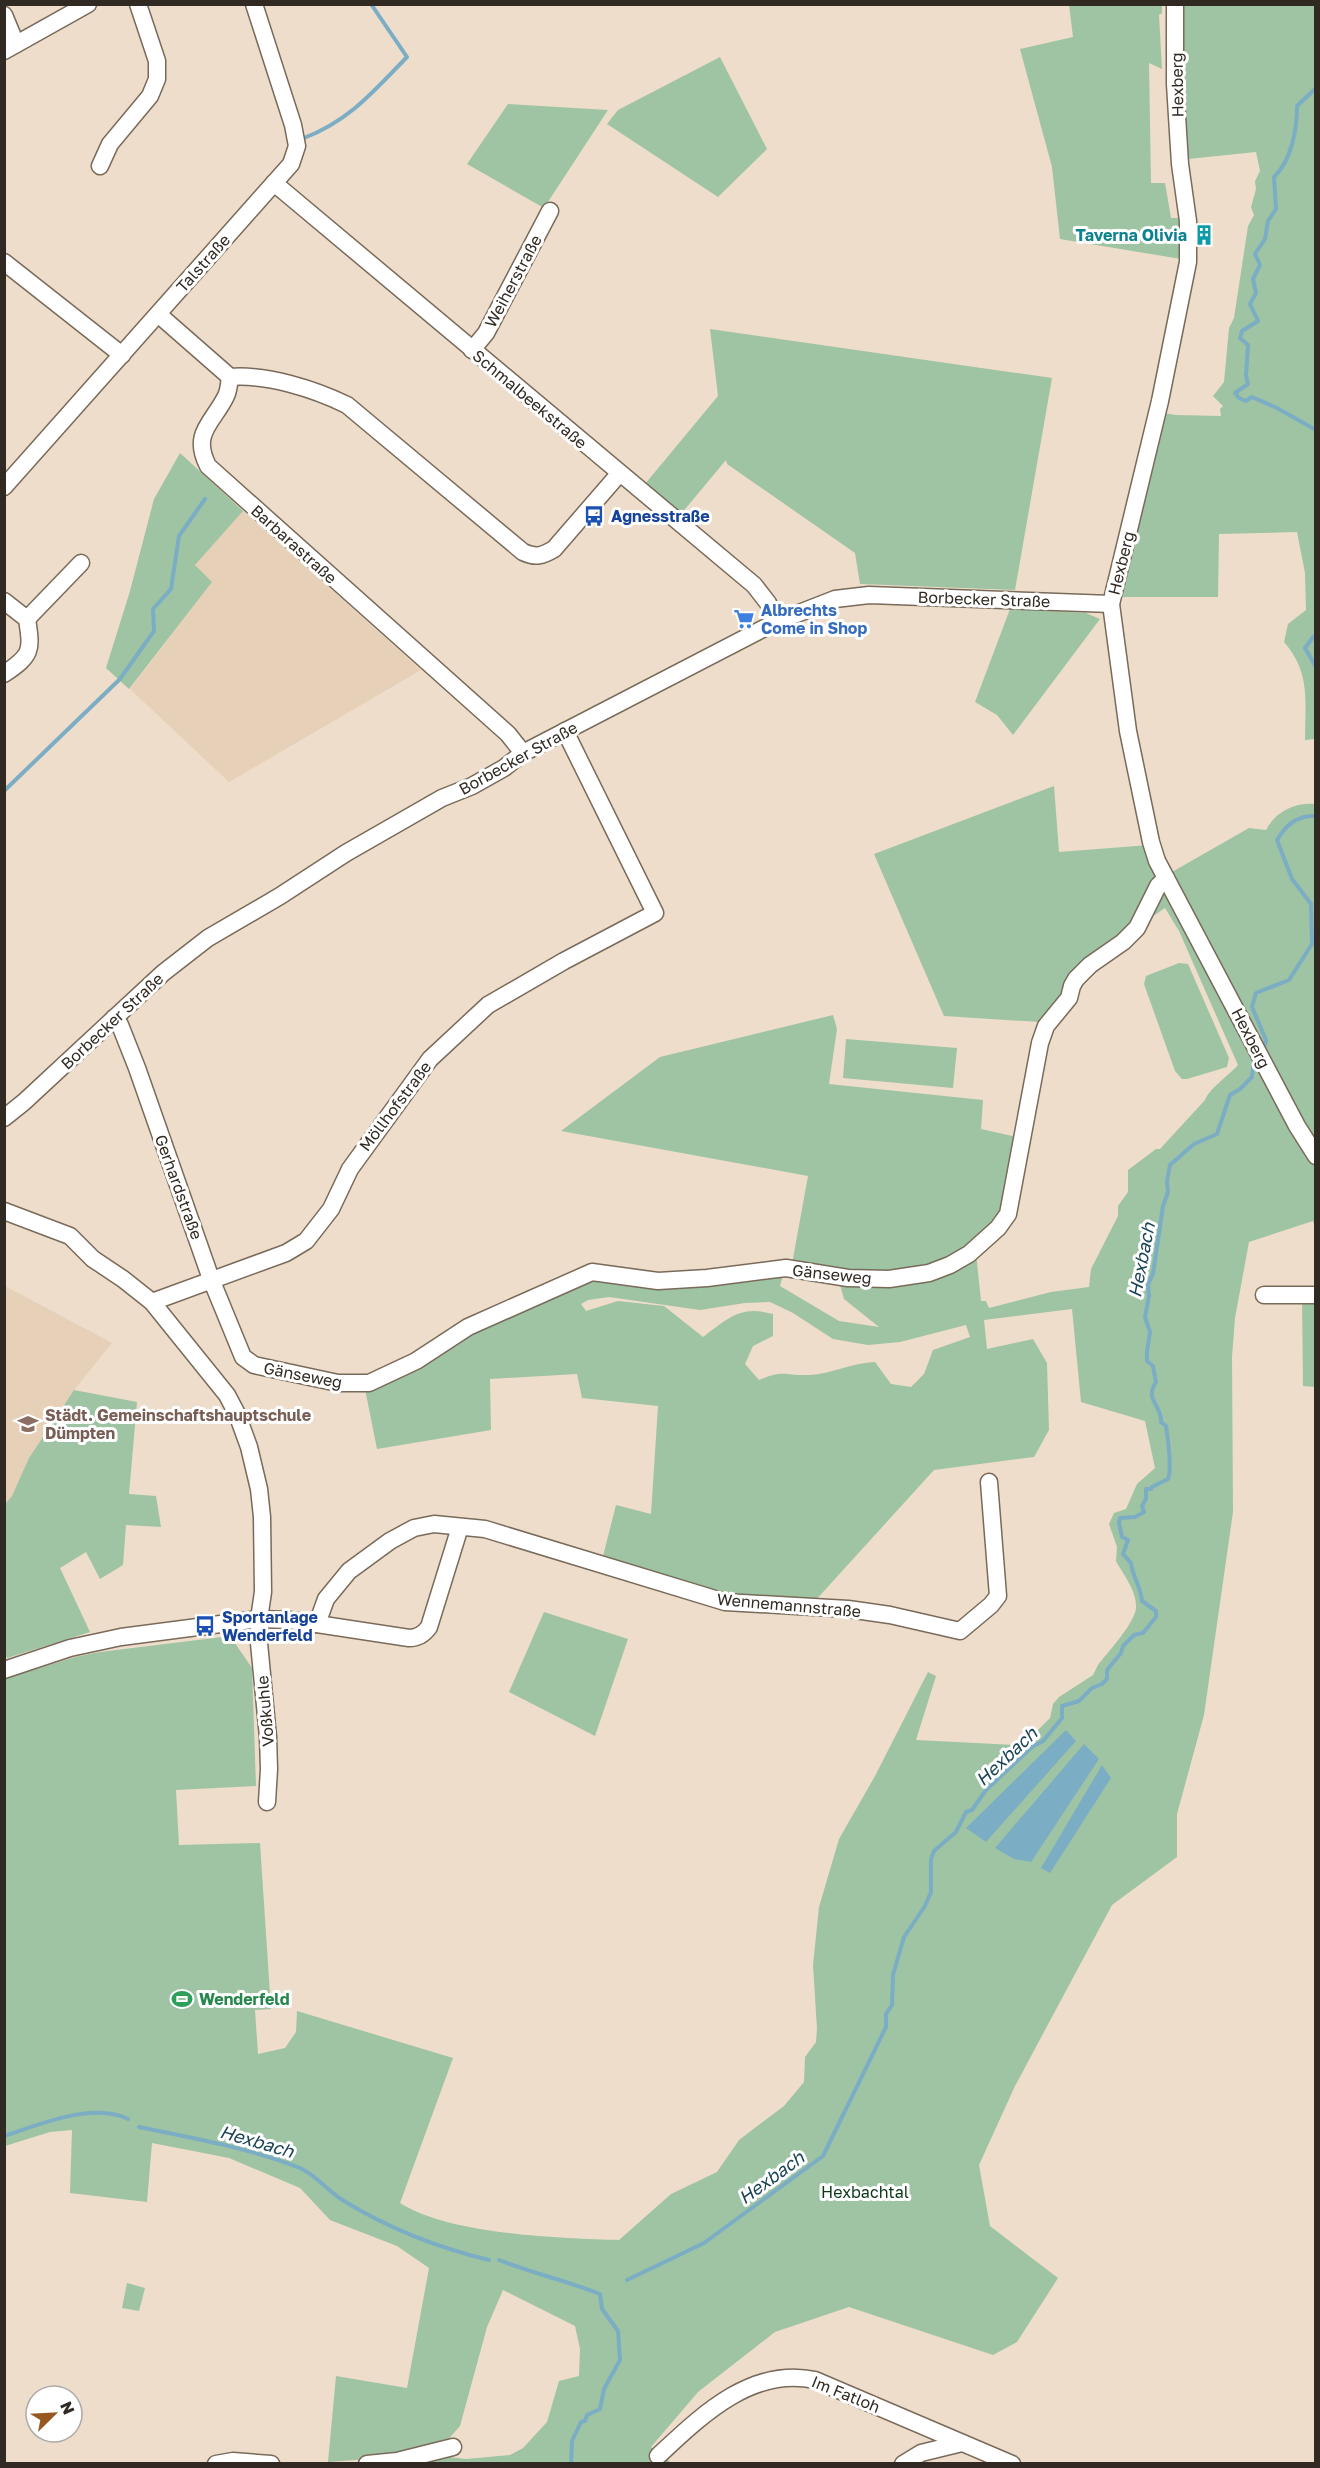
<svg xmlns="http://www.w3.org/2000/svg" width="1320" height="2468" font-family="'Golos Text',sans-serif">
<style>
.built{fill:#e6d0b7}
.green{fill:#9fc4a3;fill-rule:evenodd}
.water{fill:#7badc4}
.lines{fill:none;stroke-linecap:round;stroke-linejoin:round}
.stream{stroke:#7badc4;stroke-width:4}
.minor-casing{stroke:#796a59;stroke-width:19}
.minor{stroke:#fff;stroke-width:16}
.labels{text-anchor:middle;dominant-baseline:central;stroke-width:6;stroke-linejoin:round;paint-order:stroke}
.street-label{font-size:16px;fill:#302a22;stroke:#fff}
.culture-label{font-size:16px;font-weight:bold;fill:#0d838f;stroke:#fff;text-anchor:end}
.transit-label{font-size:16px;font-weight:bold;fill:#164399;stroke:#fff;text-anchor:start}
.shop-label{font-size:16px;font-weight:bold;fill:#366cbe;stroke:#fff;text-anchor:start}
.education-label{font-size:16px;font-weight:bold;fill:#785e54;stroke:#fff;text-anchor:start}
.leisure-label{font-size:16px;font-weight:bold;fill:#27864d;stroke:#fff;text-anchor:start}
.park-label{font-size:16px;fill:#0d3818;stroke:#fff}
.water-label{font-size:18px;font-style:italic;fill:#1a4456;stroke:#fff}
</style>
<rect width="100%" height="100%" fill="#eeddca"/>
<g class="built">
<path d="M243 511 421 670 229 782 130 689 211 583 194 566Z"/>
<path d="M5 1286 112 1343 74 1390 29 1458 12 1496 5 1504Z"/>
</g>
<g class="green">
<path d="M1069 5H1162V13L1159 15 1162 69 1149 63 1151 183H1165L1171 218H1184L1181 259 1060 239 1052 167 1020 49 1073 37Z"/>
<path d="M1181 5H1315V739L1305 740C1305 701 1311 673 1284 642L1288 624 1306 610 1305 573 1297 532 1219 534 1218 597H1120L1163 413 1176 415 1221 416 1220 409 1223 406 1213 396 1224 382 1229 328 1234 318 1248 226 1254 215 1251 207 1256 189 1255 181 1260 171 1256 152 1188 159 1181 61Z"/>
<path d="M720 57 767 149 718 197 607 124 618 110Z"/>
<path d="M508 104 608 110 544 208 467 164Z"/>
<path d="M710 329 1052 378 1015 590 860 584 855 553 727 464 726 460 681 514 645 484 718 396Z"/>
<path d="M180 453 243 511 195 565 212 582 129 689 106 668 130 591 154 499Z"/>
<path d="M1010 609 1086 613 1100 619 1013 735 997 715 975 702Z"/>
<path d="M1054 786 1059 852 1149 845 1173 874 1172 872 1249 828 1266 830C1275 812 1295 802 1315 804V1227L1313 1221 1249 1242 1235 1318 1232 1357 1233 1512 1204 1715 1177 1814V1857L1112 1905 1015 2086 979 2165 990 2226 1058 2278 1017 2342 993 2355 849 2307 775 2332 698 2392 651 2447 668 2459 670 2463H399L441 2456 466 2459 510 2455 523 2448 547 2422 559 2381 579 2376 580 2349 575 2326 503 2290 487 2327 460 2426 445 2443 396 2457 328 2462 336 2376 407 2388 429 2268 397 2246 330 2220 300 2188 229 2158 152 2143 147 2202 70 2193 72 2130 50 2132 5 2146 4 1679 75 1657 100 1652 230 1636 252 1668 256 1786 176 1790 179 1845 260 1843 271 2009 255 2010 258 2054 285 2048 296 2032 297 2011 453 2058 400 2203C450 2235 560 2238 619 2240L671 2194 717 2172 739 2140 784 2106 804 2082 805 2057 816 2042 817 2029 813 1965 819 1907 839 1839 875 1776 928 1672 936 1676 916 1740 1015 1745 1033 1735 1050 1718 1053 1704 1059 1697 1093 1675 1098 1665C1107 1653 1135 1623 1136 1608 1137 1591 1123 1574 1116 1561L1117 1547 1109 1524 1114 1513 1126 1509 1137 1484 1155 1468 1145 1421 1081 1402 1072 1309 984 1320 987 1349 1033 1339 1047 1363 1049 1430 1034 1457 934 1470 804 1613 600 1568 616 1505 651 1514 658 1406 582 1398 577 1374 490 1379 491 1430 377 1449 363 1379 581 1279 784 1271 780 1286 839 1321 879 1327 844 1299 839 1281 790 1275 808 1176 561 1131 660 1057 833 1015 837 1029 829 1084 983 1100 981 1129 1031 1140 1014 1205 976 1253 981 1301H986L989 1308 1051 1292 1089 1287 1091 1269 1118 1216V1206L1128 1192V1170L1156 1149H1160L1205 1100C1209 1089 1229 1075 1238 1065L1179 931 1165 908 1085 963 1040 1022 944 1016 874 854ZM609 1297 700 1310 745 1303 770 1302 793 1313 833 1339 868 1345 900 1342 966 1325 970 1337 933 1350 924 1374 911 1387 891 1384 875 1362C852 1363 830 1374 810 1375 784 1376 785 1369 759 1380L745 1364 753 1346 773 1336V1314C740 1305 729 1318 703 1337L664 1306 618 1301 586 1311 581 1304 588 1300Z"/>
<path d="M1179 963 1188 964 1229 1058 1227 1067 1187 1079H1182L1175 1071 1144 984 1146 976Z"/>
<path d="M846 1039 957 1048 953 1088 843 1078Z"/>
<path d="M1302 1295 1315 1296V1387L1303 1386Z"/>
<path d="M74 1390 137 1402 129 1494 156 1496 161 1527 126 1525 123 1565 100 1579 86 1552 60 1568 90 1632 7 1658 4 1653 5 1504 12 1496 29 1458Z"/>
<path d="M544 1612 628 1639 595 1736 509 1692Z"/>
<path d="M127 2283 145 2288 139 2311 122 2308Z"/>
</g>
<g class="water">
<path d="M1066 1730 1076 1741 986 1842 966 1828Z"/>
<path d="M1084 1744 1099 1759 1031 1862 1014 1859 995 1848Z"/>
<path d="M1102 1765 1111 1778 1050 1873 1041 1868Z"/>
</g>
<g class="lines">
<g class="stream">
<path d="M1316 88 1297 106C1297 128 1292 160 1274 177L1276 209 1268 221 1265 239 1255 254 1260 265 1253 279 1256 293 1250 304 1258 321 1242 331 1240 338 1248 345 1246 376 1248 384 1235 393 1239 398 1246 401 1252 397 1277 408 1316 430"/>
<path d="M304 138C349 121 374 91 407 57L371 4"/>
<path d="M1316 637H1313L1305 648 1316 667"/>
<path d="M4 791 120 679 154 631 153 609 171 589 179 536 205 499"/>
<path d="M1261 1050 1265 1045 1266 1040 1252 1007 1256 993 1289 980 1312 944 1311 904 1292 879 1277 840C1286 825 1297 815 1316 816"/>
<path d="M139 2127C193 2138 249 2148 300 2168 316 2175 329 2192 344 2201 388 2228 439 2248 489 2260"/>
<path d="M4 2136C41 2124 92 2102 128 2119"/>
<path d="M499 2260C532 2273 567 2281 600 2294L602 2309 618 2331 620 2360 604 2389 600 2409 587 2415 585 2421 581 2422 572 2441 571 2464"/>
<path d="M627 2280 704 2243 823 2156 886 2027V2014L892 2005 893 1975 904 1937 925 1906 931 1892V1859L934 1851 956 1832 966 1812 972 1810 986 1790 1032 1747 1043 1741 1062 1718V1706L1079 1701 1092 1688 1102 1684 1107 1679V1670L1121 1653 1123 1646 1134 1635 1143 1633 1156 1617V1611L1142 1601C1141 1587 1132 1575 1131 1563L1123 1554 1128 1540 1122 1537 1119 1523 1120 1518 1135 1517 1144 1512 1142 1506 1146 1499V1489H1151L1152 1487 1168 1479C1172 1470 1168 1438 1166 1426L1161 1422C1162 1404 1144 1401 1156 1382L1153 1366 1147 1361V1351L1150 1332 1145 1317 1149 1296 1148 1284 1153 1274 1163 1206 1168 1192 1167 1181 1170 1165 1194 1144 1217 1134 1230 1095 1240 1089 1252 1077 1254 1058"/>
</g>
<g class="minor-casing">
<g id="minor">
<path d="M1175 4V84L1180 164 1188 221V262L1160 401 1111 604 1128 731 1151 842 1157 861 1297 1126 1316 1156"/>
<path d="M4 15 16 44"/>
<path d="M4 51 88 4"/>
<path d="M100 166 110 144 150 96 157 79V61L138 4"/>
<path d="M274 183 754 585 768 603 776 622"/>
<path d="M4 262 122 355"/>
<path d="M158 314 230 377"/>
<path d="M472 350 486 333 550 211"/>
<path d="M230 377C229 383 229 390 226 396 213 423 191 433 208 466L508 734 523 753"/>
<path d="M230 377C267 374 314 389 347 405L523 552C536 558 542 556 554 549L619 474"/>
<path d="M4 487 291 164 297 146 293 125 254 4"/>
<path d="M4 601 27 619C32 651 32 655 4 674"/>
<path d="M27 619 81 563"/>
<path d="M114 1018 120 1025 137 1068 211 1279 243 1357 254 1365 338 1383H369L416 1361 468 1327 592 1272 658 1281 707 1278 786 1268 848 1278 889 1279 929 1273 950 1265 969 1254 998 1228 1008 1214 1040 1043 1046 1026 1069 998 1072 986 1076 979 1090 965 1123 942 1137 928 1158 886 1166 878"/>
<path d="M4 1118 24 1102 163 973 208 938 280 896 346 853 442 798 472 786 504 768 523 753 776 622 835 599 869 595 1111 604"/>
<path d="M4 1211 70 1236 93 1259 123 1279 152 1302 227 1395 237 1414 249 1447 259 1489 262 1517 263 1592 259 1619V1643L268 1737 269 1769 267 1802"/>
<path d="M1264 1295H1316"/>
<path d="M152 1302 286 1253 306 1241 331 1209 350 1169 430 1059 488 1005 564 961 655 913 565 731"/>
<path d="M317 1624 409 1638C418 1638 424 1634 429 1627L460 1527"/>
<path d="M4 1670 70 1648 121 1637 259 1619 289 1620 317 1624 326 1599 349 1571 390 1541 414 1528 434 1524 485 1529 725 1602 848 1609 890 1615 960 1631 991 1605 998 1596 989 1482"/>
<path d="M658 2456C700 2417 751 2366 815 2380L1012 2464"/>
<path d="M216 2464 233 2461 271 2464"/>
<path d="M367 2464 397 2461 453 2447"/>
<path d="M903 2464 921 2453 962 2443"/>
</g>
</g>
<use href="#minor" class="minor"/>
</g>
<defs>
<g id="building-bare" transform="scale(1.62)"><path d="M-4-6H4V6H1V3H-1V6H-4ZM-2.5-4.3h1.7v1.8h-1.7ZM.8-4.3h1.7v1.8H.8ZM-2.5-1h1.7V.8h-1.7ZM.8-1h1.7V.8H.8Z" fill="#0f9aa8" stroke="#fff" stroke-width="2.5" paint-order="stroke"/></g>
<g id="bus-bare" transform="scale(1.62)"><path d="M-5-6H5V4H4V6H2V4H-2V6H-4V4H-5ZM-3.5-4V0h7V-4ZM-3.5 1.2v1.5H-2V1.2ZM2 1.2v1.5H3.5V1.2Z" fill="#1a4fb4" stroke="#fff" stroke-width="2.5" paint-order="stroke"/></g>
<g id="supermarket-bare" transform="scale(1.62)"><path d="M-6-5.5h2.5l.6 2H6L4.5 2H-2.5L-4.4-4H-6ZM-1.5 3.2a1.3 1.3 0 1 0 .1 0ZM3 3.2a1.3 1.3 0 1 0 .1 0Z" fill="#3f7fe0" stroke="#fff" stroke-width="2.5" paint-order="stroke"/></g>
<g id="school-bare" transform="scale(1.62)"><path d="M0-5L7-2L0 1L-7-2ZM-4 1L0 2.5L4 1V4Q0 6-4 4Z" fill="#8d6e63" stroke="#fff" stroke-width="2.5" paint-order="stroke"/></g>
<g id="stadium-bare" transform="scale(1.62)"><path d="M0-5a6.5 5 0 1 0 0 10a6.5 5 0 1 0 0-10ZM-3.5-1.8h7v3.6h-7Z" fill="#2e9e5b" stroke="#fff" stroke-width="2.5" paint-order="stroke"/></g>
</defs>
<g fill-rule="evenodd">
<use href="#building-bare" x="1204" y="235"/>
<use href="#bus-bare" x="594" y="516"/>
<use href="#supermarket-bare" x="744" y="619"/>
<use href="#school-bare" x="28" y="1424"/>
<use href="#bus-bare" x="205" y="1626"/>
<use href="#stadium-bare" x="182" y="1999"/>
</g>
<g class="labels">
<g class="street-label">
<text transform="translate(1177 85) rotate(-91)">Hexberg</text>
<text transform="translate(203 263) rotate(-48)">Talstraße</text>
<text transform="translate(513 281) rotate(-62)">Weiherstraße</text>
<text transform="translate(530 399) rotate(40)">Schmalbeekstraße</text>
<text transform="translate(294 544) rotate(42)">Barbarastraße</text>
<text transform="translate(1121 563) rotate(-76)">Hexberg</text>
<text transform="translate(984 599) rotate(2)">Borbecker Straße</text>
<text transform="translate(518 758) rotate(-29)">Borbecker Straße</text>
<text transform="translate(112 1021) rotate(-43)">Borbecker Straße</text>
<text transform="translate(1251 1038) rotate(63)">Hexberg</text>
<text transform="translate(395 1106) rotate(-53)">Möllhofstraße</text>
<text transform="translate(179 1187) rotate(70)">Gerhardstraße</text>
<text transform="translate(832 1274) rotate(6)">Gänseweg</text>
<text transform="translate(303 1375) rotate(11)">Gänseweg</text>
<text transform="translate(789 1605) rotate(5)">Wennemannstraße</text>
<text transform="translate(265 1711) rotate(-95)">Voßkuhle</text>
<text transform="translate(846 2394) rotate(22)">Im Fatloh</text>
</g>
<g class="culture-label">
<text x="1187" y="235">Taverna Olivia</text>
</g>
<g class="transit-label">
<text x="611" y="516">Agnesstraße</text>
<text x="222" y="1617">Sportanlage<tspan x="222" dy="18">Wenderfeld</tspan></text>
</g>
<g class="shop-label">
<text x="761" y="610">Albrechts<tspan x="761" dy="18">Come in Shop</tspan></text>
</g>
<g class="education-label">
<text x="45" y="1415">Städt. Gemeinschaftshauptschule<tspan x="45" dy="18">Dümpten</tspan></text>
</g>
<g class="leisure-label">
<text x="199" y="1999">Wenderfeld</text>
</g>
<g class="park-label">
<text x="865" y="2192">Hexbachtal</text>
</g>
<g class="water-label">
<text transform="translate(1141 1260) rotate(-79)">Hexbach</text>
<text transform="translate(1006 1756) rotate(-43)">Hexbach</text>
<text transform="translate(257 2141) rotate(16)">Hexbach</text>
<text transform="translate(771 2177) rotate(-36)">Hexbach</text>
</g>
</g>
<rect width="1320" height="2468" fill="none" stroke="#302a22" stroke-width="12"/>
<g transform="translate(54 2414) rotate(66)"><circle r="28" fill="#ffffff" stroke="#acaaa7" stroke-width="1.5"/>
<path d="M0-4.5L10 22L0 15L-10 22Z" fill="#975820"/>
<text y="-9" font-size="16" font-weight="bold" text-anchor="middle" fill="#302a22">N</text>
</g>
</svg>
